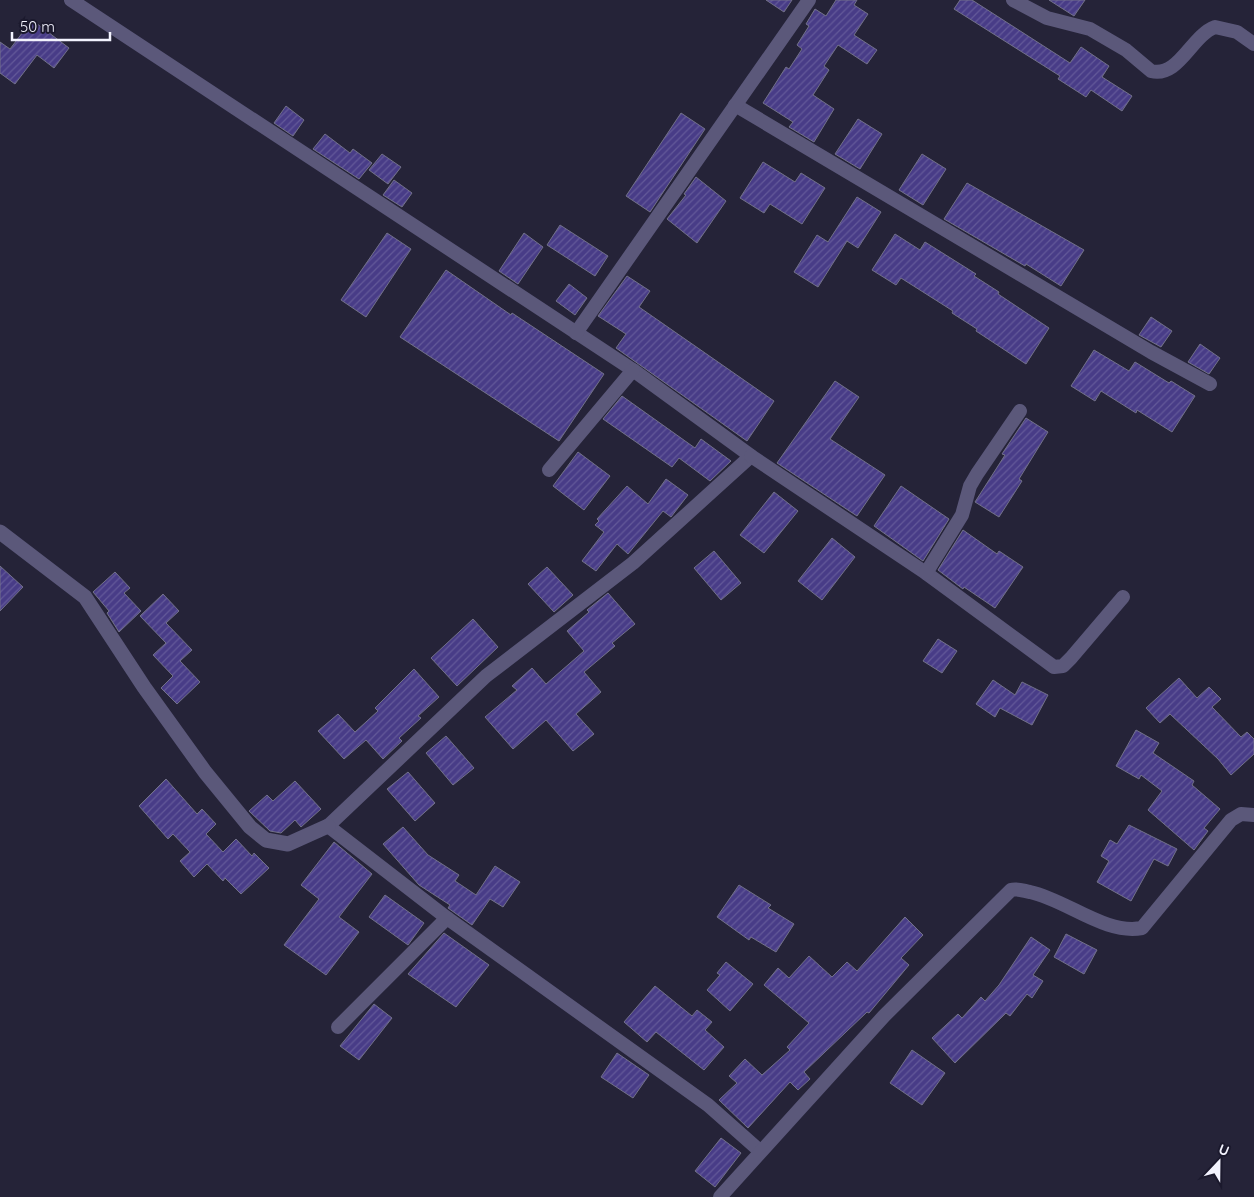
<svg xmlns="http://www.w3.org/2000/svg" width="1254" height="1197" font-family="Quicksand,sans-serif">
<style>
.building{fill:url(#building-hatch);stroke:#727189}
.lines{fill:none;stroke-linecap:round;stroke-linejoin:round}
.minor{stroke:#5b587a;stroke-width:14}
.tertiary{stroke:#5b587a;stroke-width:15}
</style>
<defs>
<pattern id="building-hatch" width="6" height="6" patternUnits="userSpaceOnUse" patternTransform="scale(1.25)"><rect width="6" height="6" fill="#483c87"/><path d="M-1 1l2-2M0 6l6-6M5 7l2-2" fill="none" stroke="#635999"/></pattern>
</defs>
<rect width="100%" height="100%" fill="#252338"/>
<g class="building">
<path d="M766 0H792L784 12Z"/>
<path d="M836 0H857L854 5 868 14 854 35 877 50 867 64 838 45 824 66 829 70 813 95 834 109 814 142 789 127 793 122 763 103 786 67 789 69 802 49 797 45 809 26 806 24 815 9 826 16Z"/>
<path d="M960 0H972L1070 63 1081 47 1109 66 1102 77 1132 96 1122 111 1091 90 1086 97 1058 79 1060 76 954 9Z"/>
<path d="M1049 0H1085L1074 16Z"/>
<path d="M32 20 69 48 54 68 37 55 15 84 0 73V42L10 49Z"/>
<path d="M286 106 304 120 293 136 274 123Z"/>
<path d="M681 113 705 129 650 212 626 196Z"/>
<path d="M858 119 882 134 860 169 835 154Z"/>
<path d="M325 134 350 153 353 149 372 163 359 179 313 149Z"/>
<path d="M382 154 401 167 388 184 369 170Z"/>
<path d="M922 154 946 169 923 205 899 190Z"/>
<path d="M763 162 795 182 801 173 825 188 802 224 770 204 764 213 740 198Z"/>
<path d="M696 177 726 201 697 243 667 219 686 195 684 194Z"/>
<path d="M394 180 412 193 402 207 383 195Z"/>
<path d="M967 183 1084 250 1061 286 1026 264 1025 266 944 219Z"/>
<path d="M857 197 881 212 858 248 847 241 818 287 794 272 817 235 828 242Z"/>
<path d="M560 225 608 256 595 276 547 245Z"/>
<path d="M387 233 411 249 366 317 341 300Z"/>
<path d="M524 233 543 247 518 284 499 271Z"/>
<path d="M895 234 920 250 925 242 976 274 974 276 999 292 998 294 1049 328 1026 364 976 331 977 329 952 313 953 311 901 278 896 285 872 270Z"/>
<path d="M446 270 511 315 512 313 604 374 559 441 400 337Z"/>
<path d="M627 276 650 291 639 307 774 401 747 441 616 348 626 334 598 316Z"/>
<path d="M569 284 587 298 575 315 556 301Z"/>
<path d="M1151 317 1172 331 1161 347 1139 335Z"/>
<path d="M1200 344 1220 358 1209 374 1188 362Z"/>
<path d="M1094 350 1129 371 1135 362 1169 383 1171 381 1195 396 1172 432 1137 410 1136 413 1101 391 1095 401 1071 386Z"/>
<path d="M835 381 859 397 830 439 885 475 857 516 777 463Z"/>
<path d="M622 396 695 448 701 439 731 461 710 481 679 458 672 467 603 419Z"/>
<path d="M1026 418 1048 432 1019 479 1022 481 999 517 975 502 1005 455 1002 454Z"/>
<path d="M578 452 610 476 584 510 553 486Z"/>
<path d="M666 479 688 495 671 517 663 511 628 554 617 544 596 571 582 561 604 532 595 525 599 521 597 519 627 486 648 504Z"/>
<path d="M901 486 949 519 923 561 874 526Z"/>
<path d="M774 492 798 511 764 553 740 535Z"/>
<path d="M963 530 997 554 999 551 1023 567 995 608 964 587 963 589 938 570Z"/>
<path d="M832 538 855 557 822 600 798 581Z"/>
<path d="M714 551 741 583 721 600 694 568Z"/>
<path d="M0 566 23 587 0 611Z"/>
<path d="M547 567 573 595 554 612 528 584Z"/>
<path d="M115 572 130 588 124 593 141 611 119 632 107 613 109 611 93 592Z"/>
<path d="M608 593 635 624 612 643 615 646 584 672 601 692 576 714 594 734 573 751 546 720 513 749 485 717 517 690 512 686 532 668 546 684 584 651 567 631 589 612 587 610Z"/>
<path d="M163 594 179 611 166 623 192 650 180 661 200 682 177 704 161 688 173 676 153 655 166 643 140 616Z"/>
<path d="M473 619 498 647 457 686 431 658Z"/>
<path d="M938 639 957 651 942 673 923 661Z"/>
<path d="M414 669 439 697 418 716 421 718 399 738 402 741 383 759 366 740 344 759 318 731 338 714 355 732 378 711 375 708Z"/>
<path d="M1179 678 1197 698 1209 687 1221 699 1212 707 1241 737 1247 732 1254 739V754L1231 775 1218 759 1170 714 1160 723 1146 708Z"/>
<path d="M993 680 1015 695 1022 682 1048 695 1032 725 1000 708 995 717 976 704Z"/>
<path d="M1136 730 1159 743 1153 753 1194 781 1192 785 1220 809 1204 828 1208 831 1194 850 1148 810 1162 791 1141 775 1139 779 1116 766Z"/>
<path d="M446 736 474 768 453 785 426 753Z"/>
<path d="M408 772 435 803 415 821 387 789Z"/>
<path d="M166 779 197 814 202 809 216 824 206 834 223 852 236 839 252 856 254 853 269 868 241 894 225 878 223 881 207 864 194 877 180 861 190 852 173 834 168 839 139 806Z"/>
<path d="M295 781 321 809 301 827 295 820 281 833 270 831 249 811 267 795 273 801Z"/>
<path d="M1129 825 1177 849 1168 866 1154 859 1131 901 1097 882 1109 861 1101 856 1110 840 1117 844Z"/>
<path d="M403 827 428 855 459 875 455 881 476 895 495 866 520 882 503 907 490 899 472 925 448 908 450 905 419 885 383 844Z"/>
<path d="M334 842 372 874 339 917 359 932 326 975 284 945 319 899 301 885Z"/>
<path d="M739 885 771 905 768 908 794 924 776 952 751 937 749 940 717 917Z"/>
<path d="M385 895 424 923 408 945 369 917Z"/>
<path d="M905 917 923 935 901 958 909 965 869 1013 867 1012 804 1072 810 1079 798 1090 790 1082 748 1128 719 1100 737 1083 729 1076 745 1059 762 1075 790 1050 787 1047 809 1023 764 985 778 968 789 978 809 956 832 977 847 962 857 971Z"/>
<path d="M444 933 489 965 456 1007 408 974Z"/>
<path d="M1066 934 1097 950 1084 974 1054 957Z"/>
<path d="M1031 937 1050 950 1033 975 1043 981 1032 998 1027 994 1010 1016 1006 1013 955 1063 932 1038 958 1014 962 1018 981 997 985 1001 999 985Z"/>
<path d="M726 962 753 984 730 1011 707 990 720 975 717 973Z"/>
<path d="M655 986 692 1016 697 1010 712 1022 705 1030 724 1047 704 1070 656 1032 647 1042 624 1022Z"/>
<path d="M374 1004 392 1018 359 1060 340 1046Z"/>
<path d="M912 1050 945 1073 922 1105 890 1083Z"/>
<path d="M617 1053 649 1075 633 1098 601 1077Z"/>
<path d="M721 1138 741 1153 715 1187 695 1171Z"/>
</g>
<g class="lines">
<g class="minor">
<path d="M71 0 633 370 751 456 633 563 486 676 328 826 447 918 708 1105 760 1151"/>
<path d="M1013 0 1047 18 1090 29 1126 50 1151 71C1179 78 1191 36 1215 27L1237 32 1254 44"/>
<path d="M735 105 1151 352 1210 384"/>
<path d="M576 333 809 0"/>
<path d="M751 456 926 573 1054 667 1063 666 1071 658 1123 597"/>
<path d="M549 470 633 370"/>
<path d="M926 573 962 515 970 486 977 474 1020 411"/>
<path d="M338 1027 447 918"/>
<path d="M720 1197 884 1016 1011 890C1017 888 1024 891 1030 892 1067 900 1105 935 1142 928L1231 820 1241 814 1254 815"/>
</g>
<path class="tertiary" d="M0 532 85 597 144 687 205 772 250 827 266 840 288 844 328 826"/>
</g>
<g transform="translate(1219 1162) rotate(22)" stroke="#1b192d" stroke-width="4" paint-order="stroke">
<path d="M0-4L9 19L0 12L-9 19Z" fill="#f3f3fe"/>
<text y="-8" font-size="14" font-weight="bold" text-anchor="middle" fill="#f3f3fe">U</text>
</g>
<path d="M12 32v8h98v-8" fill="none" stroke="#f3f3fe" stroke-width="2.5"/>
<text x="20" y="32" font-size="15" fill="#f3f3fe" stroke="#1b192d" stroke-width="4" paint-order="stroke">50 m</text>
</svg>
